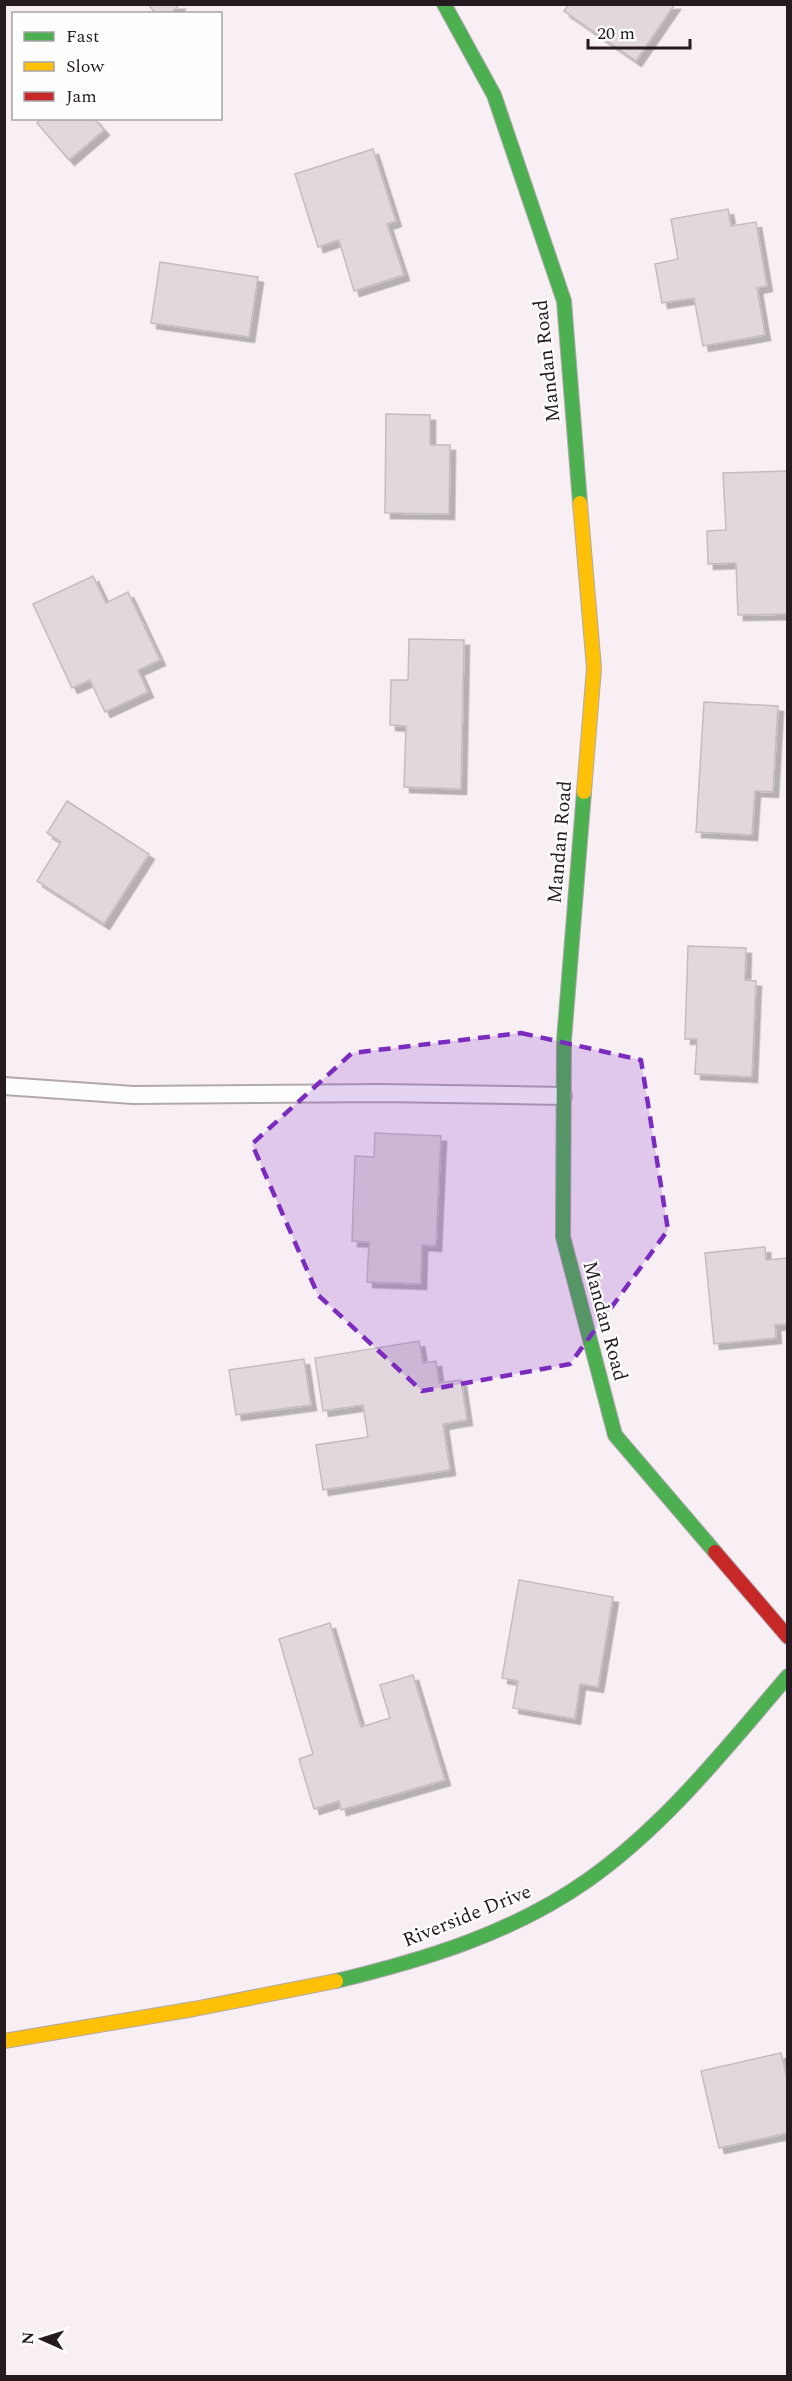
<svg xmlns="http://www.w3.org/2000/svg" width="792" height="2381" font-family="Spectral,serif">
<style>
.building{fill:#e1d7dd;stroke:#c5bcc2;stroke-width:1.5;filter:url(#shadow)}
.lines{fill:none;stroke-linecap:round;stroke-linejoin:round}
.lane-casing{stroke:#b1a8ae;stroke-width:20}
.fast-casing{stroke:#b1a8ae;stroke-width:16}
.slow-casing{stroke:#b1a8ae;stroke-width:16}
.jam-casing{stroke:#b1a8ae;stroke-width:16}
.lane{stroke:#fefdfe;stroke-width:16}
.fast{stroke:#4caf50;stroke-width:14}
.slow{stroke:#ffc107;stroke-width:14}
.jam{stroke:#c62828;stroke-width:14}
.marked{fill:#7b2cbf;fill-opacity:0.2;stroke:#7b2cbf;stroke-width:4.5;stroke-dasharray:12 8;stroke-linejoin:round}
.labels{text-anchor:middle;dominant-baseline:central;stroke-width:4.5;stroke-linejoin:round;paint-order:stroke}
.street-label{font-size:20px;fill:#241a20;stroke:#fefefe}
</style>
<defs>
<filter id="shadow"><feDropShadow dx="5.5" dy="5.5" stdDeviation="0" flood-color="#0004"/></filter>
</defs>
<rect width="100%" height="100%" fill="#f8eff5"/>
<g class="building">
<path d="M148 4H180L170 14H156Z"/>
<path d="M569 4H675L636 61 564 11Z"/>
<path d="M42 118H94L104 130 69 160 37 123Z"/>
<path d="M373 149 396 221 387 224 404 275 354 291 339 240 318 247 295 174Z"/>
<path d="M728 209 731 226 756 222 767 286 757 288 765 335 703 346 694 298 662 303 655 264 678 259 671 219Z"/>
<path d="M160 262 258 277 249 337 151 323Z"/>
<path d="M386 414 430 415V445H450L449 514 385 513Z"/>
<path d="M788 471V614L738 615 736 563 708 564 707 531 726 530 723 473Z"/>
<path d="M93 576 106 603 128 592 160 660 138 670 148 692 105 712 90 680 72 688 33 604Z"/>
<path d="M409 639 464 640 461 789 404 787 406 726 390 725 391 680H408Z"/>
<path d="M704 702 778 706 773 792 755 791 752 835 696 832Z"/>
<path d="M67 801 149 854 104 924 37 881 61 842 47 833Z"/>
<path d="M688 946 746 948 745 980 756 981 752 1077 695 1074 697 1039H685Z"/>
<path d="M375 1133 441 1136 436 1246 422 1245 421 1284 367 1282 369 1242 352 1241 355 1156 374 1157Z"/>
<path d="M765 1247 766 1260 788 1258V1324L775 1325 776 1338 714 1344 705 1253Z"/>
<path d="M419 1341 423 1363 436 1361 439 1383 461 1380 467 1420 443 1424 450 1470 323 1490 316 1445 368 1437 363 1405 323 1411 315 1358Z"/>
<path d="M304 1359 311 1405 236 1415 229 1370Z"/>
<path d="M519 1580 613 1597 598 1687 580 1684 575 1719 513 1708 518 1681 502 1678Z"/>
<path d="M330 1623 361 1727 390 1718 380 1685 413 1675 445 1780 341 1810 339 1801 314 1809 299 1759 313 1754 279 1639Z"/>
<path d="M781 2053 788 2083V2133L719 2148 701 2071Z"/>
</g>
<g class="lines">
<g class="lane-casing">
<path id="lane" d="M4 1086 133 1095 382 1093 563 1096"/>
</g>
<g class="fast-casing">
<g id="fast">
<path d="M444 4 494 95 564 301 580 503"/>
<path d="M584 792 564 1040 563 1237 615 1435 715 1552"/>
<path d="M336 1981C424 1960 513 1933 588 1880 666 1825 726 1748 788 1676"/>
</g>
</g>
<g class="slow-casing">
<g id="slow">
<path d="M580 503 594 668 584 792"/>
<path d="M4 2041 194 2009 336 1981"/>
</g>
</g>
<g class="jam-casing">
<path id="jam" d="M715 1552 788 1637"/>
</g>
<use href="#lane" class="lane"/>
<use href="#fast" class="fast"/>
<use href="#slow" class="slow"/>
<use href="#jam" class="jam"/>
</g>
<path class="marked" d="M521 1033 641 1060 668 1230 570 1364 422 1391 318 1295 252 1144 352 1053Z"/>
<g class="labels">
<g class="street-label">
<text transform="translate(547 361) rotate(-96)">Mandan Road</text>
<text transform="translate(560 842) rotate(-85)">Mandan Road</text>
<text transform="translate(605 1321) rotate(75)">Mandan Road</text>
<text transform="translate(467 1916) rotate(-22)">Riverside Drive</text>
</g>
</g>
<rect width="792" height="2381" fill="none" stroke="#241a20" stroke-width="12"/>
<rect x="12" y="12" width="210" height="108" fill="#fefefe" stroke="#a7a3a5" stroke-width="1.5"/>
<rect x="24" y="32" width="30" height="9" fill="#4caf50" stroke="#a7a3a5" stroke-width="1.5"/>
<text x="66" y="42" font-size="18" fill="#241a20">Fast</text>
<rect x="24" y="62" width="30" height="9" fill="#ffc107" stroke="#a7a3a5" stroke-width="1.5"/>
<text x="66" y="72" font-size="18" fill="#241a20">Slow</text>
<rect x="24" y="92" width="30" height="9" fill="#c62828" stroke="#a7a3a5" stroke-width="1.5"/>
<text x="66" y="102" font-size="18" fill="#241a20">Jam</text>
<g transform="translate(42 2339) rotate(273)" stroke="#fefefe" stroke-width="4.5" paint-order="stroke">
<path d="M0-4.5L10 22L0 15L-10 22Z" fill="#241a20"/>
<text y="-9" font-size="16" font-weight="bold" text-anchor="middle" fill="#241a20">N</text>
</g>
<path d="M588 39v9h102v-9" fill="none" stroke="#241a20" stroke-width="3"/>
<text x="597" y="39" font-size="18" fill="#241a20" stroke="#fefefe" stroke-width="4.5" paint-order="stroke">20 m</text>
</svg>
